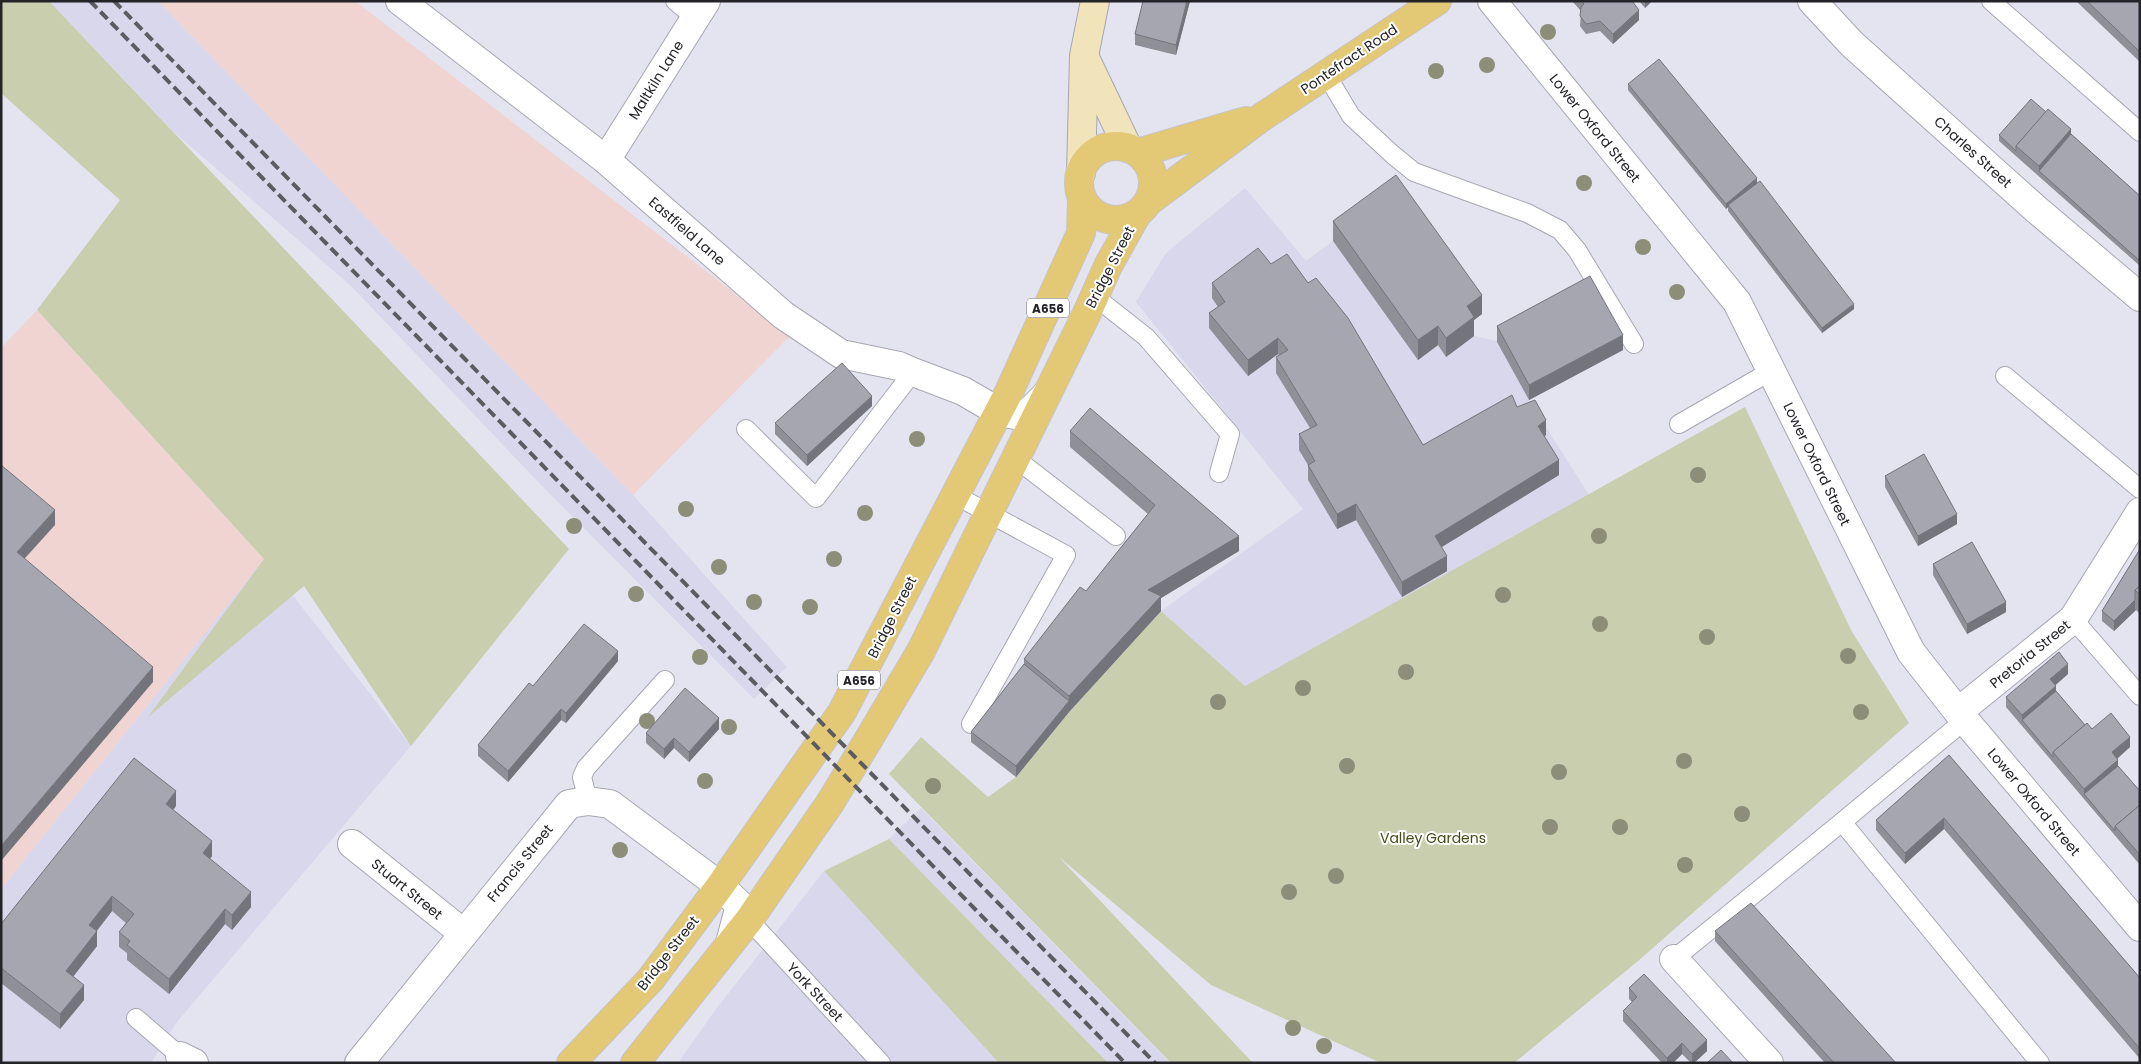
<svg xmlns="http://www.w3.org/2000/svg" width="2141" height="1064" font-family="Poppins,sans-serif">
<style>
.built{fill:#d8d7eb}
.industrial{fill:#efd4d1}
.green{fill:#c9ceae}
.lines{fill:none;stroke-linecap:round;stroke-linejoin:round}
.lane-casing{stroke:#a7a7b2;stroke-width:20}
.street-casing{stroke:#a7a7b2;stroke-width:30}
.secondary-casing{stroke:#a7a7b2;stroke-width:30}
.primary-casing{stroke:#c6c6c7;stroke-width:30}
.lane{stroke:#fff;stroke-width:18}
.street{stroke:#fff;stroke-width:28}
.secondary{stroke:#f1e3ba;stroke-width:28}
.primary{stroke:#e3c876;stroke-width:28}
.rail{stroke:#5b5b62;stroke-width:4;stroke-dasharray:10 5;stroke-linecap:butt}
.tree{fill:#8c8e78}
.wall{fill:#8f8f98}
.shaded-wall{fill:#74747c}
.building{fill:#a6a6b1;stroke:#74747c}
.labels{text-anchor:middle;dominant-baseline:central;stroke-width:4;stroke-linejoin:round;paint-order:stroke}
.shield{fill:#fff;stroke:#656568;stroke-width:1}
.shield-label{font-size:12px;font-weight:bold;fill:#232328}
.street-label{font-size:14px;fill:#232328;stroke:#fff}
.park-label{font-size:14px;fill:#444915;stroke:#fff}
</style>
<rect width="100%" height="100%" fill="#e4e3f0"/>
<g class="built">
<path d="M49 1H158L633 495 787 667 754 699 547 491 351 286 173 131Z"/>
<path d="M1245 188 1306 261 1333 241 1418 359 1438 345 1446 357 1474 336 1497 341 1529 400 1589 495 1245 686 1161 611 1303 509 1136 302 1166 253Z"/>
<path d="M264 559 411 746 177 1022 151 1063H1V889Z"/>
<path d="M921 808 1170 1063H1108L889 839Z"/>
<path d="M824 871 999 1063H678L716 1009Z"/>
</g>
<g class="industrial">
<path d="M158 1H355L790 336 633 495Z"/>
<path d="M37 310 264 559 1 889V348Z"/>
</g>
<g class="green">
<path d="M1 1H49L569 549 411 746 304 586 148 717 264 559 37 310 120 200 1 93Z"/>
<path d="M1745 407 1851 630 1909 723 1638 961 1514 1063H1381L1211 985 1059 857 1253 1063H1171L889 774 921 737 988 797 1016 777 1069 712 1161 611 1245 686Z"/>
<path d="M889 839 1108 1063H999L824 871Z"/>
</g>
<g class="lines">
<g class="lane-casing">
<g id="lane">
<path d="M675 1 695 18"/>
<path d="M1991 1 2140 132"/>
<path d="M1326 74 1351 116 1392 154 1414 172 1527 213 1560 230 1577 250 1634 344"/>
<path d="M1094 296 1146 337 1230 434 1219 473"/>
<path d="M2005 376 2140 489"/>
<path d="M1679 424 1771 371"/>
<path d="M746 429 816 498 913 372"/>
<path d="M1016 459 1116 536"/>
<path d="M955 495 1066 555 971 724"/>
<path d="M2073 619 2140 696"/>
<path d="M1965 720 1842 822 2040 1063"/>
<path d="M588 801 582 777 586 768 665 680"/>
<path d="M749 920 881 1063"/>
<path d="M1674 959 1842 822"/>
<path d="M136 1018 180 1056"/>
</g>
</g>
<g class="street-casing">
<g id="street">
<path d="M400 1 606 160 783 315 841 354 899 366 913 372 963 391 999 412 1021 416 1030 411 1047 394"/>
<path d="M1492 1 1737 302 1911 652 1958 712 2140 927"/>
<path d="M1812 1 1852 44 2037 210 2140 297"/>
<path d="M606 160 706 1"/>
<path d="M1958 712 2073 619 2140 512"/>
<path d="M352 844 463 933"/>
<path d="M1674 959 1769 1063"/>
<path d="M180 1056 194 1063"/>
<path d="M359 1063 569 804 588 801 610 804 720 886 740 905 730 943"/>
</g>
</g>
<g class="secondary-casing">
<g id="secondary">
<path d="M1086 60 1128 148"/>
<path d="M1081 173 1084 56 1095 1"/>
</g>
</g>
<g class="primary-casing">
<g id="primary">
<circle cx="1116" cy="183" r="37"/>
<path d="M1138 153 1246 121"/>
<path d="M1148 202 1262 117 1437 1"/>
<path d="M571 1063 651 979 720 886 842 712 1009 392 1081 233 1082 199"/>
<path d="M635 1063 749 920 830 803 870 737 921 651 1087 313 1108 266 1137 214"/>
</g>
</g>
<use href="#lane" class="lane"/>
<use href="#street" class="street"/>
<use href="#secondary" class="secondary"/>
<use href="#primary" class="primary"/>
<g class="rail">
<path d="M90 1 1125 1063"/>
<path d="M114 1 1155 1063"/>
</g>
</g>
<g class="tree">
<circle cx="1548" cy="32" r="8"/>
<circle cx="1487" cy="65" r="8"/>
<circle cx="1436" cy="71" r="8"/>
<circle cx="1584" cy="183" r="8"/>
<circle cx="1643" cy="247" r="8"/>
<circle cx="1677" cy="292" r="8"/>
<circle cx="917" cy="439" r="8"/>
<circle cx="1698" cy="475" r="8"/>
<circle cx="686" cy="509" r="8"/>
<circle cx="865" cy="513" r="8"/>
<circle cx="574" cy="526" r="8"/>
<circle cx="1599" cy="536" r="8"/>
<circle cx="834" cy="559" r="8"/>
<circle cx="719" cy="567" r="8"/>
<circle cx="636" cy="594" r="8"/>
<circle cx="1503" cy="595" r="8"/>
<circle cx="754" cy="602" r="8"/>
<circle cx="810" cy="607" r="8"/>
<circle cx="1600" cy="624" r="8"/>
<circle cx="1707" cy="637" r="8"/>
<circle cx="1848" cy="656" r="8"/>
<circle cx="700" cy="657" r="8"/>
<circle cx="1406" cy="672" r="8"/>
<circle cx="1303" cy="688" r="8"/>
<circle cx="1218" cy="702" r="8"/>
<circle cx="1861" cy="712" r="8"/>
<circle cx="647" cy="721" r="8"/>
<circle cx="729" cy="727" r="8"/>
<circle cx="1684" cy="761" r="8"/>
<circle cx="1347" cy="766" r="8"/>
<circle cx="1559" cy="772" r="8"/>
<circle cx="705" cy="781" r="8"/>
<circle cx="933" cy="786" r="8"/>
<circle cx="1742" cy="814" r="8"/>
<circle cx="1550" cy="827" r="8"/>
<circle cx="1620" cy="827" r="8"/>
<circle cx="620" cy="850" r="8"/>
<circle cx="1685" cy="865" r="8"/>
<circle cx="1336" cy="876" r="8"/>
<circle cx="1289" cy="892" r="8"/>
<circle cx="1293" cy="1028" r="8"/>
<circle cx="1324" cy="1046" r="8"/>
</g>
<g class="wall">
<path d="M1190 1 1176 55 1135 45V34Z"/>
<path d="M1572 1H1632L1639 20 1613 44 1600 31 1586 34 1580 26 1581 11Z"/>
<path d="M1639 1H1652L1645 8Z"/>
<path d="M2076 1H2140V62Z"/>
<path d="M1628 84 1757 183 1854 309 1822 333 1728 211V207L1726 209 1628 90Z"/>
<path d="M2046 112 2071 129V134L2140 196V266L1999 141V135Z"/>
<path d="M1333 221 1482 314 1474 320V336L1446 357 1438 345 1418 360 1333 241Z"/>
<path d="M1271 264 1423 445 1517 407 1546 435 1544 436 1559 475 1442 547 1447 571 1402 597 1356 520 1337 529 1308 480V465L1299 450V434L1310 428 1276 373V357L1279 355 1278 354 1248 376 1209 328V313L1218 307 1212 298V283Z"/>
<path d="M1497 326 1623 350 1529 400 1497 342Z"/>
<path d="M872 406 807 466 775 434V423Z"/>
<path d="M1070 431 1239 551 1161 598V611L1069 712 1016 777 971 742V732L1024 664V659L1086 591 1148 514 1070 447Z"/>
<path d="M1885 476 1957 524 1918 546 1885 487Z"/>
<path d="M2140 549V614L2136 610 2114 631 2102 621V611Z"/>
<path d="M1933 564 2006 612 1967 634 1933 575Z"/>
<path d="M618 661 566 723 561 720 508 782 478 756V745L533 686Z"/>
<path d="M2068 674 2055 685 2056 691 2085 725 2130 747 2117 759 2118 766 2140 791V865L2006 707V697Z"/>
<path d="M719 729 689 762 674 748 664 759 646 743V733Z"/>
<path d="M1949 755 2140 978V1059L1944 829 1905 864 1876 830V820Z"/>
<path d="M176 806 173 810 212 856 210 859 251 907 232 930 225 924 169 994 127 960V953L119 947V932L126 923 112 911 97 931V946L73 976 84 1000 60 1029 1 983V924Z"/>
<path d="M1715 931 1896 1063H1825L1715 941Z"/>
<path d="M1629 988 1707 1051 1694 1063H1691L1682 1054 1673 1063H1662L1623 1021V1011L1632 1002 1629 999Z"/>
</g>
<g class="shaded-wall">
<path d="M1187 1H1190L1176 55V45Z"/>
<path d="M1645 1H1652L1645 8Z"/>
<path d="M1639 10V20L1613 44V34Z"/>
<path d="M2071 129V140L2039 171V176V166Z"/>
<path d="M1757 178V184L1728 205V207L1726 209V204Z"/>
<path d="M1482 295V314L1474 320V336L1446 357V338L1467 306Z"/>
<path d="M1854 304V309L1822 333V328Z"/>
<path d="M1438 326V345L1418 360V340Z"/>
<path d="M1623 335V350L1529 400V385Z"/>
<path d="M1278 338V354L1248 376V360Z"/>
<path d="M872 396V406L807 466V455Z"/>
<path d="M1546 420V435L1538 441V426Z"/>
<path d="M1559 460V475L1435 551V536Z"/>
<path d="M1356 504V520L1337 529V514Z"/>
<path d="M55 510V525L17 567V552Z"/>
<path d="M1957 514V524L1918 546V536Z"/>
<path d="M1239 536V551L1161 598V611L1069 712 1016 777V766L1069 701V696L1148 590Z"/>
<path d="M1447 556V571L1402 597V582Z"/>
<path d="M2135 600V609L2136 610 2114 631V621Z"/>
<path d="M2006 602V612L1967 634V624Z"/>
<path d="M618 651V661L566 723V713Z"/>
<path d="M2068 664V674L2050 690V679Z"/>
<path d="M153 667V682L1 861V846Z"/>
<path d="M2056 686V697L2022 720V715Z"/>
<path d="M561 709V720L508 782V771Z"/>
<path d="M719 718V729L689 762V752Z"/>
<path d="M2130 737V747L2112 763V752Z"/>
<path d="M674 738V748L664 759V749Z"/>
<path d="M2118 760V771L2084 794V789Z"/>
<path d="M176 791V806L166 819V804Z"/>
<path d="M1944 818V829L1905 864V853Z"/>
<path d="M212 841V856L203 868V853Z"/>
<path d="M251 892V907L232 930V915Z"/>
<path d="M112 896V911L89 940V925Z"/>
<path d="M225 909V924L169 994V979Z"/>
<path d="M97 931V946L66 986V971Z"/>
<path d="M84 985V1000L60 1029V1014Z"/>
<path d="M1707 1040V1051L1694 1063H1692V1054Z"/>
<path d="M1682 1043V1054L1673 1063H1667V1058Z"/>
</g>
<g class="building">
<path d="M1143 1H1187L1176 45 1135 34Z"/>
<path d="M1582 1H1632L1639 10 1613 34 1600 21 1586 24 1580 16 1581 7 1584 4Z"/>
<path d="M2087 1H2140V52Z"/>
<path d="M1659 59 1757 178 1726 204 1628 84Z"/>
<path d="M2031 99 2046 112 2016 146V151L1999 135Z"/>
<path d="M2048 109 2071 129 2039 166 2016 146Z"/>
<path d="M2071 134 2140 196V261L2039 171Z"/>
<path d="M1396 175 1482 295 1467 306 1474 317 1446 338 1438 326 1418 340 1333 221Z"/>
<path d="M1760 181 1854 304 1822 328 1728 205Z"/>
<path d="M1258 248 1271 264 1287 254 1308 283 1316 278 1348 318 1423 445 1512 395 1517 407 1535 400 1546 420 1538 426 1559 460 1435 536 1447 556 1402 582 1356 504 1337 514 1308 465 1315 461 1299 434 1317 425 1276 357 1288 350 1278 338 1248 360 1209 313 1225 302 1212 283Z"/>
<path d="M1590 276 1623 335 1529 385 1497 326Z"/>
<path d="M842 363 872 396 807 455 775 423Z"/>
<path d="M1090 408 1239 536 1148 590 1161 596 1069 696 1024 659 1080 587 1086 591 1155 505 1070 431Z"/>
<path d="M1924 454 1957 514 1918 536 1885 476Z"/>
<path d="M1 465 55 510 17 552 153 667 1 846Z"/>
<path d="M1972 542 2006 602 1967 624 1933 564Z"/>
<path d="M2140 549V586L2135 590V600L2114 621 2102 611Z"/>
<path d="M2140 586V595L2135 590Z"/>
<path d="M584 624 618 651 566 713 561 709 508 771 478 745 529 683 533 686Z"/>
<path d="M2059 652 2068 664 2050 679 2056 686 2022 715 2006 697Z"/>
<path d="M1024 664 1069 701 1016 766 971 732Z"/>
<path d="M685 688 719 718 689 752 674 738 664 749 646 733Z"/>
<path d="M2056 691 2085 725 2053 752V757L2022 720Z"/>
<path d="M2111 713 2130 737 2112 752 2118 760 2084 789 2053 752 2087 723 2092 729Z"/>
<path d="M1949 755 2140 978V1049L1944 818 1905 853 1876 820Z"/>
<path d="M134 758 176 791 166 804 212 841 203 853 251 892 232 915 225 909 169 979 127 945 130 941 119 932 134 914 112 896 89 925 97 931 66 971 84 985 60 1014 1 968V924Z"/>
<path d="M2118 766 2140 791V805L2115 826V831L2084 794Z"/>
<path d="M2140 805V855L2115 826Z"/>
<path d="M1751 903 1896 1063H1834L1715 931Z"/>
<path d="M1644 974 1707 1040 1692 1054 1682 1043 1667 1058 1623 1011 1637 997 1629 988Z"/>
<path d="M1721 1050 1733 1063H1707Z"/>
</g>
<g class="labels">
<g class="shield">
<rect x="1027" y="298.5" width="42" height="19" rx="4"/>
<rect x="838" y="670.5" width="42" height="19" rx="4"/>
</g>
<g class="shield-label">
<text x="1048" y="308">A656</text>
<text x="859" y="680">A656</text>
</g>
<g class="street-label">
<text transform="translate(1349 59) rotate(-34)">Pontefract Road</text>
<text transform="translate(656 80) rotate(-58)">Maltkiln Lane</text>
<text transform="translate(1595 128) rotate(51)">Lower Oxford Street</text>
<text transform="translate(1973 152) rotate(42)">Charles Street</text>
<text transform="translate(687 231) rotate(41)">Eastfield Lane</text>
<text transform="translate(1110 267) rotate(-63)">Bridge Street</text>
<text transform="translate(1817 464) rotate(64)">Lower Oxford Street</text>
<text transform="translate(892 617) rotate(-63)">Bridge Street</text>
<text transform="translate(2030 654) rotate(-39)">Pretoria Street</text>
<text transform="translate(2034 802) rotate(50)">Lower Oxford Street</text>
<text transform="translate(520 863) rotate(-51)">Francis Street</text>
<text transform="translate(407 889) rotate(39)">Stuart Street</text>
<text transform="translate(668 953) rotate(-52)">Bridge Street</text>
<text transform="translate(815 992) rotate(47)">York Street</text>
</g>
<g class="park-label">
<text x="1433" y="838">Valley Gardens</text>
</g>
</g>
<rect width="2141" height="1064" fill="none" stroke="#232328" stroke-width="5"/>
</svg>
